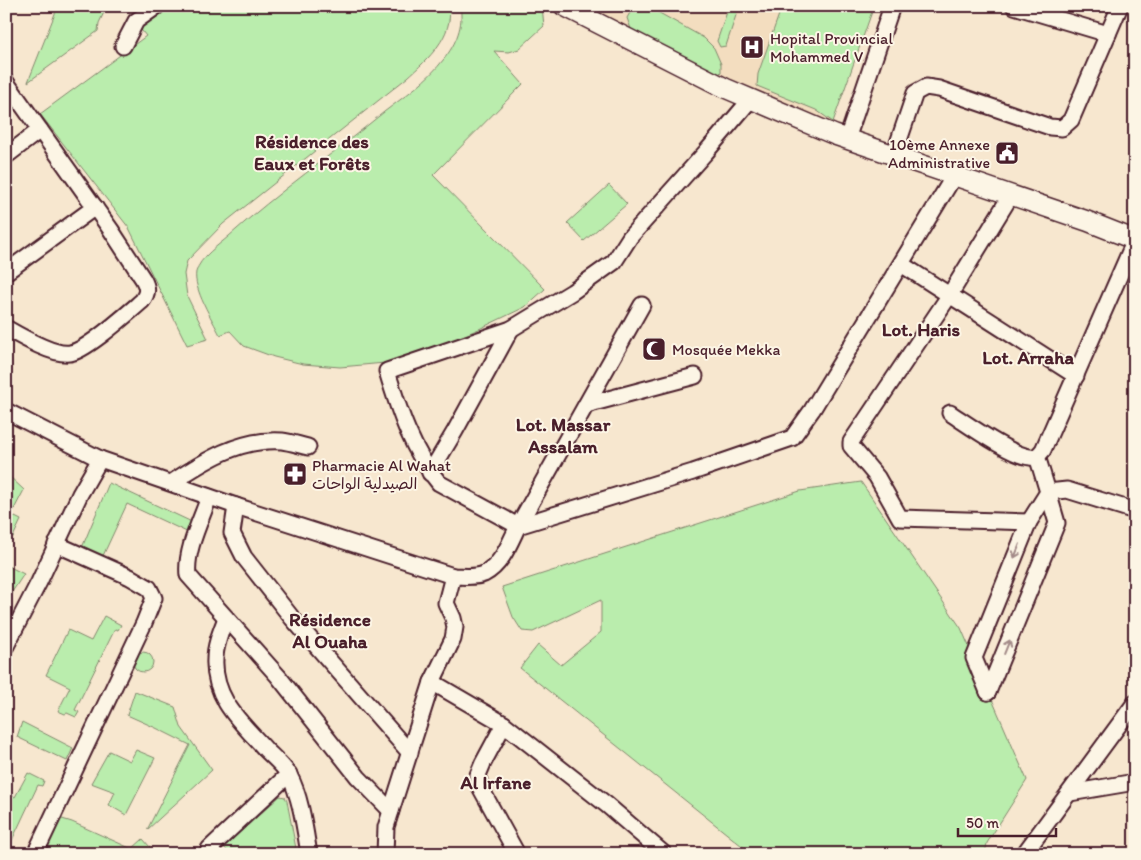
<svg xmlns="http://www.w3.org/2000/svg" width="1141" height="860" font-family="Itim,'Playpen Sans Arabic',sans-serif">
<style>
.built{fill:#f3ddbf}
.green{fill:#baedad;stroke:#82866c}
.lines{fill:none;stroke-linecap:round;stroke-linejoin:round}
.minor-casing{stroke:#4a1f2b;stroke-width:19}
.tertiary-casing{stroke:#4a1f2b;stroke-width:22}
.minor{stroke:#fcf5e5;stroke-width:15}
.tertiary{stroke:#fcf5e5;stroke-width:19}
.oneway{stroke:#a38a88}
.labels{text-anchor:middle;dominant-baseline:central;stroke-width:4;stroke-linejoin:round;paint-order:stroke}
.poi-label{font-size:16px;fill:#4a1f2b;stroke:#fcf5e5;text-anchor:start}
.quarter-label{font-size:19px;font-weight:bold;fill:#4a1f2b;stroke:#fcf5e5}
</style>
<rect width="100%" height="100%" fill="#f7e7cf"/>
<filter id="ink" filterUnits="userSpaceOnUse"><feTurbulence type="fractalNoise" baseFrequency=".02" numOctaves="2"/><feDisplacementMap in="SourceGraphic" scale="10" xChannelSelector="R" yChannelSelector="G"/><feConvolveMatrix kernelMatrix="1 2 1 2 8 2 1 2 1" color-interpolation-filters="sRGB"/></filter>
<g filter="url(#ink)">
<path class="built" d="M564 6H874L829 133Z"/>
<g class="green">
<path d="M58 6H107L99 23 98 31 28 82Z"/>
<path d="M165 6H449C454 36 428 59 408 77L223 224 187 261 184 274 187 296 208 339 187 345 129 228 40 114 146 36 138 26Z"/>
<path d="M460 6H542L544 26 519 49 509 52 494 51 523 84 433 175 545 289 525 307 479 329 420 354 385 363 340 367 303 364 274 357 244 346 230 331 220 335C212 319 193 289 196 272 200 257 219 245 229 236 278 192 333 154 384 112 405 96 428 80 444 59 456 44 464 25 460 6Z"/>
<path d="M635 6H647L704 38 714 48 721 64V72L718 75 631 29 627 18 632 9Z"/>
<path d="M729 6H739L726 46 720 47 717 41Z"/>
<path d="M782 6H874L833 122 816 110 757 86 758 74Z"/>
<path d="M609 185 627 204 584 241 567 223Z"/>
<path d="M9 476 24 490 11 515 21 520 13 537 6 534V478Z"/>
<path d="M861 482 961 628 1027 780 987 843 985 854H752L520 668 538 645 561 665 601 632V600L533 632 522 631 513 617 502 587 800 491Z"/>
<path d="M109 483 194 523 191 534 127 504 101 560 81 550Z"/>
<path d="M6 565 24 574 8 598 6 596Z"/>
<path d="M104 616 121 625 118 630 115 629 75 710 79 712 76 717 67 713 65 714 58 711 70 687 46 675 68 630 91 641Z"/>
<circle cx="143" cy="662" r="10"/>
<path d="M135 691 175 707 181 727 212 770 147 830 190 745 156 728 127 715Z"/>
<path d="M22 722 73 748 67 761 17 737Z"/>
<path d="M136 750 155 758 126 815 109 805 115 792 91 783 109 751 130 761Z"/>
<path d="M28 773 44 781 42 786 38 785 6 853V793L15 797Z"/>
<path d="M280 796 285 797 287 801 297 854H230L224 847Z"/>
<path d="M59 818 72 822 132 849 143 839 156 854H42Z"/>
</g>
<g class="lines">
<g class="minor-casing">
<g id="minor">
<path d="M1014 6 1108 34"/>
<path d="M123 46 136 21 157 6"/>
<path d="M6 82 111 230 143 279C148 288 148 293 142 301 128 313 86 351 70 353 54 356 20 336 6 328"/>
<path d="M751 99 706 152 630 237 614 262 572 292 511 329 387 371C399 411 412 451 439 483L518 526 693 472 792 438 812 410 954 176"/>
<path d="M847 139 892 6"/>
<path d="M894 155 915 93 926 87 939 89 1050 127 1062 128 1071 120 1120 6"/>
<path d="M6 156 40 130"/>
<path d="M1011 195 949 296 851 442V446L877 477 900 518 1029 522"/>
<path d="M901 264 1076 376"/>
<path d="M6 272 95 207"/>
<path d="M586 405 695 376"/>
<path d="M6 411 100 459"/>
<path d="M950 413C967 424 1012 456 1030 457 1036 458 1039 455 1043 450L1135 240"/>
<path d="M1037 456 1048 492 1067 490 1135 511"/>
<path d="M430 473 455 431 511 329"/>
<path d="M171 483C204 461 240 438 282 441 290 442 299 445 308 447"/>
<path d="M209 497C201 520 185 551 188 575L278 676 358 777 391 811"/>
<path d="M236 506 232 533 244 557 292 618 410 753"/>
<path d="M226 618C221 631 215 645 215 659 213 699 241 722 266 750 273 757 284 766 289 775 301 797 305 830 309 854"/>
<path d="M6 646 39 582 80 494 100 459 236 506 453 576C463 576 475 578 484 574 502 565 510 542 518 526L642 305"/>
<path d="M432 682 504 724 607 805 664 854"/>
<path d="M988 692 974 658 1029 522 1048 492"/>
<path d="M988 692 1057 523 1048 492"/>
<path d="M504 724 483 763 478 775 480 787 517 854"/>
<path d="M1070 793 1135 782"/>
<path d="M35 854 144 623 154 598 149 588 130 577 56 544"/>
<path d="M214 854 209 849 289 774"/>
<path d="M385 854 386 827 391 811 432 682 453 639 455 627 453 618 446 603 453 576"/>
<path d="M1024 854 1135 703"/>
</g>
</g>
<g class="tertiary-casing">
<path id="tertiary" d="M564 6 725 88 835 135 1087 221 1135 240"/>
</g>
<use href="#minor" class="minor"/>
<use href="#tertiary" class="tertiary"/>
</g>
<defs><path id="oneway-shaft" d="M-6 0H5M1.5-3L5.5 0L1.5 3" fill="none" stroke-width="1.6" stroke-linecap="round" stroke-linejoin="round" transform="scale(1.25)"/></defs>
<g class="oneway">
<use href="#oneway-shaft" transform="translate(1017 551) rotate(112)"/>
<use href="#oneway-shaft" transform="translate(1007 647) rotate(-68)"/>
</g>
</g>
<defs>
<g id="hospital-square" transform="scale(1.25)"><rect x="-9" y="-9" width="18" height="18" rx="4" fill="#4a1f2b" stroke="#fcf5e5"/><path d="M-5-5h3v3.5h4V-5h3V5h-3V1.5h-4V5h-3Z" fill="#fff"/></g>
<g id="civic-square" transform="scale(1.25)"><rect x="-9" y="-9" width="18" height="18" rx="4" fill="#4a1f2b" stroke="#fcf5e5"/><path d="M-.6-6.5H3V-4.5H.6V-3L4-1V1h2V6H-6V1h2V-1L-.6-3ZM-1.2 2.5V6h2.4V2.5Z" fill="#fff"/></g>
<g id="mosque-square" transform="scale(1.25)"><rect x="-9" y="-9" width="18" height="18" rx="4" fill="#4a1f2b" stroke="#fcf5e5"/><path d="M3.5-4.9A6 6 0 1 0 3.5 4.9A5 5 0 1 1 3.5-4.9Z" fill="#fff"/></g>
<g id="pharmacy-square" transform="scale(1.25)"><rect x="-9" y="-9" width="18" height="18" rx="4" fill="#4a1f2b" stroke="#fcf5e5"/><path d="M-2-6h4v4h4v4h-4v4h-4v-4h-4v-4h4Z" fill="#fff"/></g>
</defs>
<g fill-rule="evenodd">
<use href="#hospital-square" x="752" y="47"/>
<use href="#civic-square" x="1007" y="153"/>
<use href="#mosque-square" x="654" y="349"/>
<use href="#pharmacy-square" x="295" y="474"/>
</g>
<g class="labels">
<g class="poi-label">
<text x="770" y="38">Hopital Provincial<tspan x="770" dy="18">Mohammed V</tspan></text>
<text x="990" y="144" text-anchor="end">10ème Annexe<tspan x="990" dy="18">Administrative</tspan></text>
<text x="672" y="349">Mosquée Mekka</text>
<text x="312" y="465">Pharmacie Al Wahat<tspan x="312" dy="18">الصيدلية الواحات</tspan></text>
</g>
<g class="quarter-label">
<text x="312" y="141">Résidence des<tspan x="312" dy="22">Eaux et Forêts</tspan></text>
<text x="921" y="329">Lot. Haris</text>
<text x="1028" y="357">Lot. Arraha</text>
<text x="563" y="424">Lot. Massar<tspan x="563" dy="22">Assalam</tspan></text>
<text x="330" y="619">Résidence<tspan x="330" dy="22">Al Ouaha</tspan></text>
<text x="496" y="782">Al Irfane</text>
</g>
</g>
<rect width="1141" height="860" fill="none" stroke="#fcf5e5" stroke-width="25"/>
<rect x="12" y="12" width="1116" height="835" fill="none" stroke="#4a1f2b" stroke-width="2" filter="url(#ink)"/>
<path d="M958 828v8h98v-8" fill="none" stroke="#4a1f2b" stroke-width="2.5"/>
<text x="966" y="828" font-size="15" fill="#4a1f2b" stroke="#fcf5e5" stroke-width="4" paint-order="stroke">50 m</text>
</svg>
